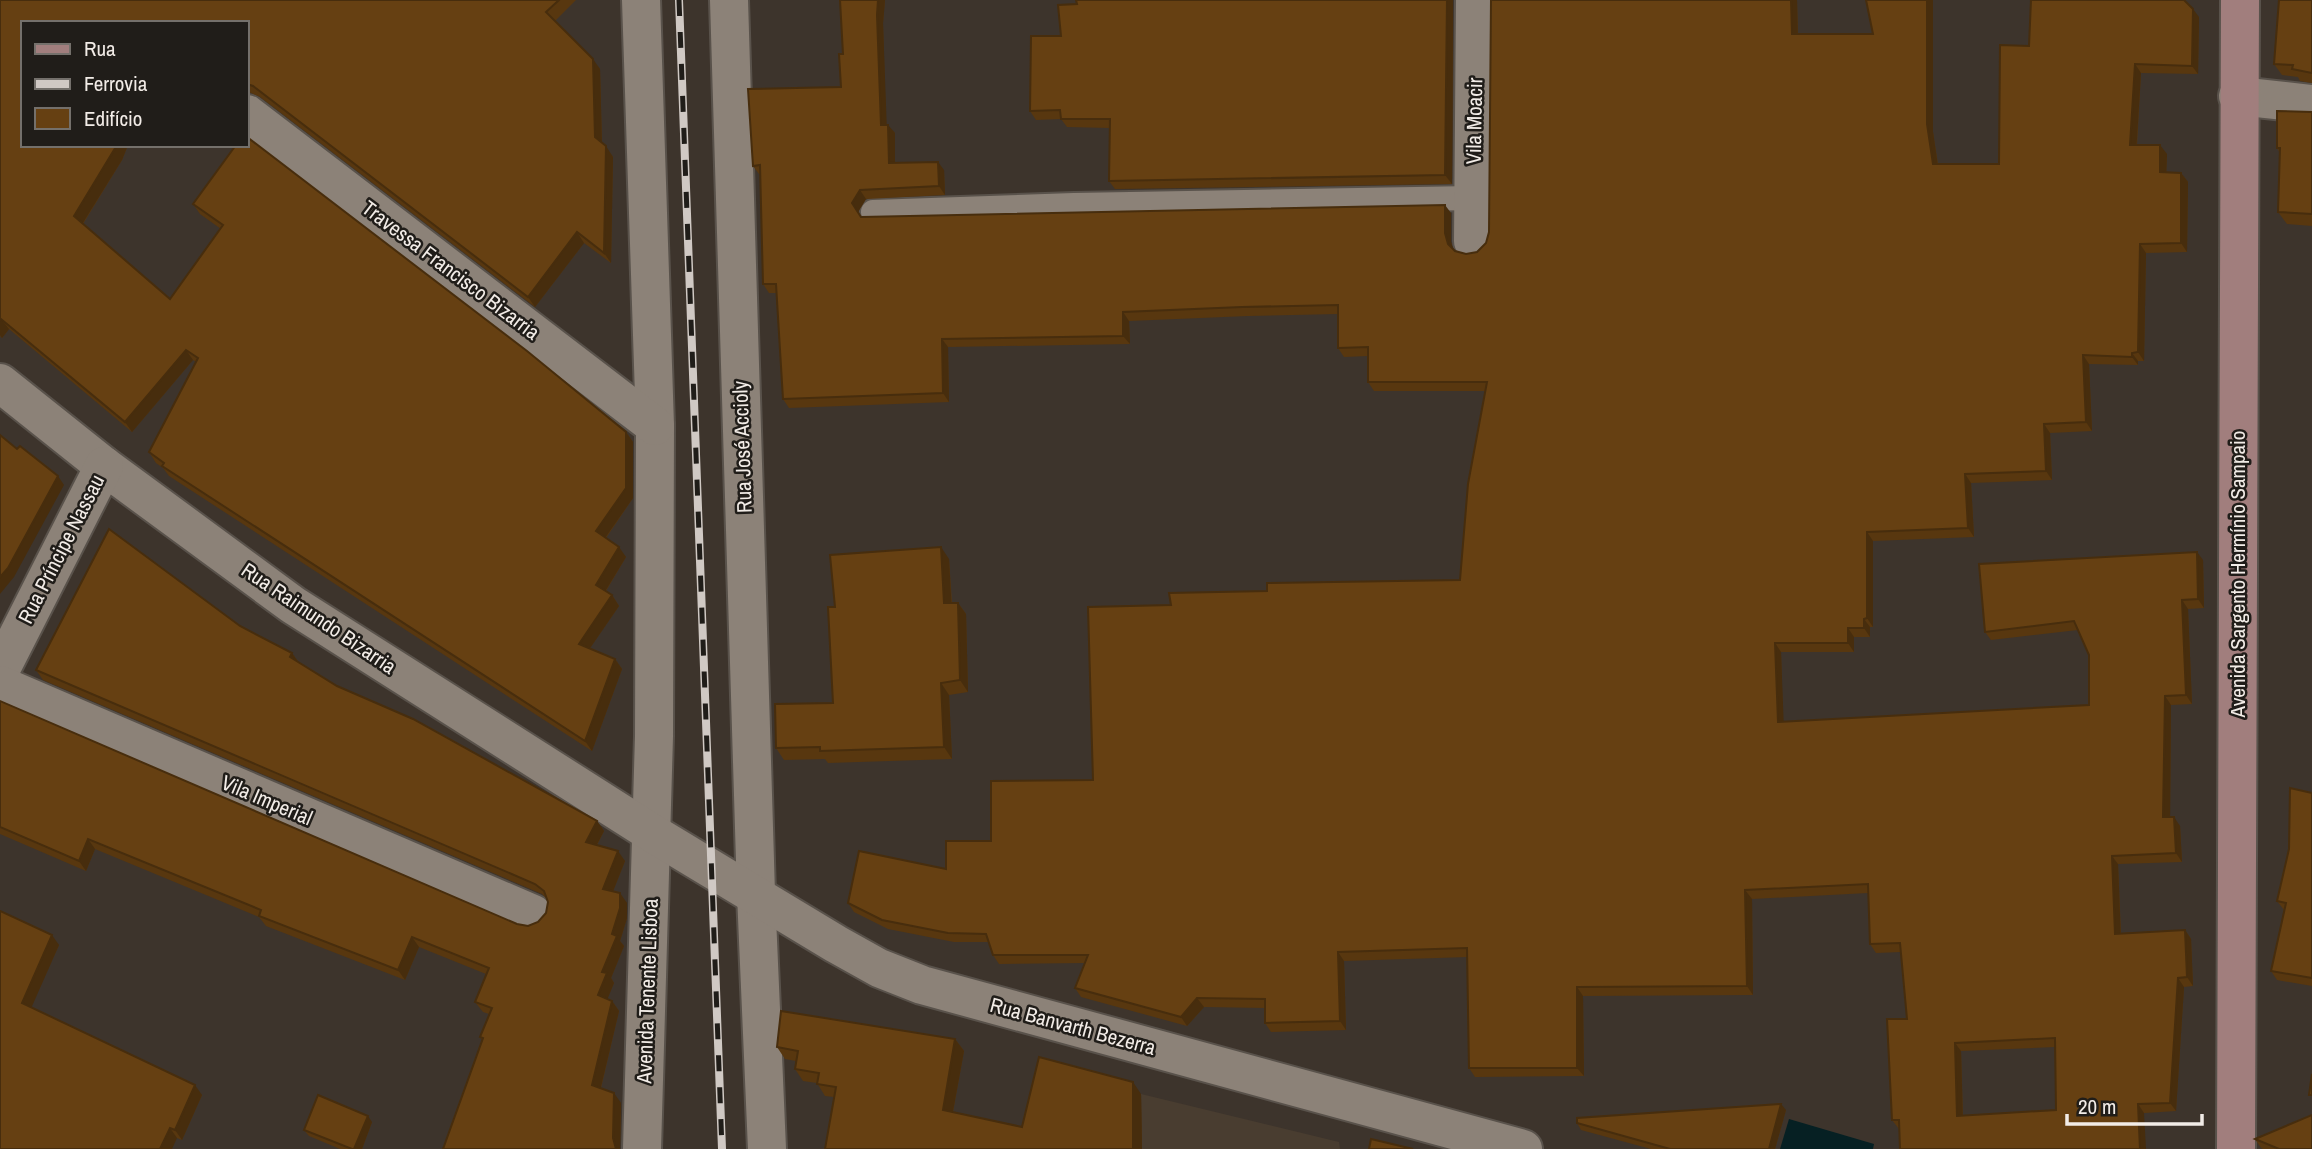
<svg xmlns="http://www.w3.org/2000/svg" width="2312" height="1149" font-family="'Archivo Narrow',sans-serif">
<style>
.built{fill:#493d30}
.water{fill:#062023}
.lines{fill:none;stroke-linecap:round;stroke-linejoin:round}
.service-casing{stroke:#59524b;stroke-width:28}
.minor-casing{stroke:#59524b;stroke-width:42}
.secondary-casing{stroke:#59524b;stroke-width:42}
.service{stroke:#8c8278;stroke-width:24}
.minor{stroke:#8c8278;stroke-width:38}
.secondary{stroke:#a17e7d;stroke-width:38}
.rail-casing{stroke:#d0c9c4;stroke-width:8}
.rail{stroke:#201d19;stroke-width:5;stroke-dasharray:16;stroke-linecap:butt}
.wall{fill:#58370f;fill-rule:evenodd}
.shaded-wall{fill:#472d0d}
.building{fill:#664012;stroke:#472d0d;stroke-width:2;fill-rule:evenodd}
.labels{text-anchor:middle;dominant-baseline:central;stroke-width:5;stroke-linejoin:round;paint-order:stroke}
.street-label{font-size:21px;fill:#f2ece7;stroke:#201d19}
</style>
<rect width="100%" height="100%" fill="#3d342c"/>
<path class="built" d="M1141 1094 1339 1142 1340 1149H1142Z"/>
<path class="water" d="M1789 1119 1874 1144 1873 1149H1780Z"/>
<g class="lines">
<g class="service-casing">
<path id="service" d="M873 212 1074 205 1473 198"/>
</g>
<g class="minor-casing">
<g id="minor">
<path d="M641 0 655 426 654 736 642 1149"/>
<path d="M729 0 756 894 767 1149"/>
<path d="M2238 96 2312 104"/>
<path d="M247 114 655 426"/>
<path d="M1473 241 1475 0"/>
<path d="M0 383 104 466 293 605 652 833 836 944 879 968 922 985 1523 1149"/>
<path d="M0 671 104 466"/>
<path d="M0 685 533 914"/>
</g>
</g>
<g class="secondary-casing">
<path id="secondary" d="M2236 1149 2240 0"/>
</g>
<use href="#service" class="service"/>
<use href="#minor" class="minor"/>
<use href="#secondary" class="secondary"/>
<g class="rail-casing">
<path id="rail" d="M679 0 722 1149"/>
</g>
<use href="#rail" class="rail"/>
</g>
<g class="wall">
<path d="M0 0H576L555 21 600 69 602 143 613 157 611 263 584 243 535 307 260 97 249 92 247 93V23L23 145H128L122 160 83 224 170 299 221 229 200 214 193 204 626 432 633 442V498L606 538 626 557 606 591 612 595 619 606 590 648 615 659 622 669 592 751 169 476 163 468 156 463 149 452 196 362 193 360 132 432 9 329 2 338 0 336Z"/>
<path d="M840 0H885L883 23 886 125 895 133V163L944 170 945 195 866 199 858 212 861 217 1451 213V242L1453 249 1455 251 1466 254 1477 252 1486 243 1489 232 1491 0H1797L1798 34H1873L1866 0H1933V132L1938 164H1999L2029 46 2199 17 2198 74 2141 73 2137 145 2167 154 2166 173H2181L2188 182 2187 252 2146 253 2144 361H2138V365L2089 364 2092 431 2050 433 2052 480 1971 483 1974 537 1873 541V627H1870V637H1854V652H1781L1783 722 2089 705V655L2078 630 1991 640 1985 632 2203 560 2204 608 2188 609 2192 704 2171 705 2170 817 2180 826 2182 862 2118 864 2121 933 2185 930 2191 939 2193 986 2184 987 2176 1111 1899 1129 1892 1120 1907 1019 1901 952 1876 953 1870 944 1868 893 1752 899 1753 995 1583 996 1584 1076 1475 1077 1469 1068 1468 957 1344 961 1346 1030 1271 1032 1265 1023V1008L1204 1007 1187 1026 1081 997 1075 988 1085 963 999 964 993 955 989 942H954L888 929 854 912 848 903 946 869 1093 780 1171 605 1267 591 1460 580 1485 391H1374L1368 382V356L1344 357 1338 348V314L1248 316 1129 321 1130 344 948 347 949 402 789 408 783 399 776 293H769L763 284 760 174H759L753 166 841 87 843 54ZM2055 1047 2056 1110 1963 1116 1961 1051Z"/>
<path d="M1076 0H1453L1452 184 1115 189 1109 181 1110 128 1067 127 1061 119 1036 120 1030 111 1061 36 1077 4Z"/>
<path d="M2312 0V83L2300 81 2298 77 2282 75 2274 64Z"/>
<path d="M2312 112V226L2287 224 2278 212 2280 153 2277 148Z"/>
<path d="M949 559 952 603H958L966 614 968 692 949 695 952 759 828 763 825 759 784 760 776 748 833 703 835 607Z"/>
<path d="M240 626 292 653 299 663 337 686 597 821 604 831 597 845 625 861 613 891 627 903V918L620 941 624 946 611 978 614 983 607 999 612 1001 619 1011 601 1088 621 1103 620 1149 482 1040 480 1037 489 1014 483 1012 475 1002 486 974 419 947 405 980 266 926 259 917 95 849 86 871 0 834V701L517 924 528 926 538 922 546 913 548 902 546 898 542 894 43 680 36 670Z"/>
<path d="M2312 793V986L2277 980 2271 971 2284 910 2277 901 2289 849Z"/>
<path d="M0 911 59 945 31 1007 202 1095 182 1140 177 1138 0 1149Z"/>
<path d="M955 1039 964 1051 953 1112 1022 1127 1141 1094 1142 1149H825L834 1097 825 1096 817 1083 803 1081 795 1069 796 1061 785 1059 777 1047Z"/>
<path d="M1786 1110 1775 1149H1651L1581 1130 1577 1123Z"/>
<path d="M372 1122 362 1149H340L309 1136 304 1130Z"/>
<path d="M2255 1139 2312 1149H2263L2261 1148Z"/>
</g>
<g class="shaded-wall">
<path d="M878 0H885L883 23 887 133 881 125 877 15Z"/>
<path d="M1447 0H1453L1452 184 1445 175Z"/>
<path d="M1791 0H1797L1798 43 1792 34Z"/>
<path d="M1927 0H1933V132L1939 173 1933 164 1927 124Z"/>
<path d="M2193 9 2199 17 2198 74 2192 66Z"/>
<path d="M593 59 600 69 602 147 595 137Z"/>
<path d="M2135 64 2141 73 2136 154 2130 145Z"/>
<path d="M888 125 895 133V172L889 163Z"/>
<path d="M117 145H128L122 160 81 226 74 216Z"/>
<path d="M2160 145 2167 154 2166 181 2160 172Z"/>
<path d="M606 146 613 157 611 263 604 253Z"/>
<path d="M938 162 944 170 945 195 939 186Z"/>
<path d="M2181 173 2188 182 2187 252 2181 243Z"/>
<path d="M860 190 866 199 858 212 867 225 852 203Z"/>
<path d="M1445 205 1451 213V242L1454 252 1448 244 1445 233Z"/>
<path d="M577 232 584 243 535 307 528 297Z"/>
<path d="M2140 244 2146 253 2144 361 2138 352Z"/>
<path d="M1123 312 1129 321 1130 344 1123 336Z"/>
<path d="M1 319 9 329 2 338 0 335V321Z"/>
<path d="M942 339 948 347 949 402 943 393Z"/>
<path d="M186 350 193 360 132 432 125 422Z"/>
<path d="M2132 353 2138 361V365L2132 357Z"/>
<path d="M2083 355 2089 364 2092 431 2086 422Z"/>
<path d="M2044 424 2050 433 2052 480 2046 471Z"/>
<path d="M626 432 633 442V498L603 541 596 531Z"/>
<path d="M1965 474 1971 483 1974 537 1968 528Z"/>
<path d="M58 476 64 485 14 577 0 594V577Z"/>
<path d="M1867 532 1873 541V627L1867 618Z"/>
<path d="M619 547 626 557 603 595 596 585Z"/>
<path d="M941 547 949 559 952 614 944 603Z"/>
<path d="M2197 552 2203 560 2204 608 2198 599Z"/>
<path d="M612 595 619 606 586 654 579 644Z"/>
<path d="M2182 600 2188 609 2192 704 2186 695Z"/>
<path d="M958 603 966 614 968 692 960 680Z"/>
<path d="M1864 619 1870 627V637L1864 628Z"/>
<path d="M1848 628 1854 637V652L1848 643Z"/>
<path d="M1775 643 1781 652 1784 731 1778 722Z"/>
<path d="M292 653 299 663 290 657Z"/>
<path d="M615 659 622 669 592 751 585 741Z"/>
<path d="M941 683 949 695 952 759 944 747Z"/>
<path d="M2165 696 2171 705 2170 826 2163 817Z"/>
<path d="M2174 817 2180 826 2182 862 2176 853Z"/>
<path d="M597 821 604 831 593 852 586 842Z"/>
<path d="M88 839 95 849 86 871 79 861Z"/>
<path d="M618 851 625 861 610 899 603 889Z"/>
<path d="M2112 856 2118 864 2121 942 2115 934Z"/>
<path d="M1745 890 1752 899 1753 995 1747 986Z"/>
<path d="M620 893 627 903V918L620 941 624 946 611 978 614 983 605 1005 598 995Z"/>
<path d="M2185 930 2191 939 2193 986 2187 977Z"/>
<path d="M52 935 59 945 29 1013 22 1003Z"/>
<path d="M412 937 419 947 405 980 398 970Z"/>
<path d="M1338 952 1344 961 1346 1030 1340 1021Z"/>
<path d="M2178 978 2184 987 2176 1111 2170 1103Z"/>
<path d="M1577 987 1583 996 1584 1076 1577 1068Z"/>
<path d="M1197 998 1204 1007 1187 1026 1181 1017Z"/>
<path d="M612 1001 619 1011 599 1095 592 1085Z"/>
<path d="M955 1039 964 1051 951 1122 943 1110Z"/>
<path d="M1955 1043 1961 1051 1963 1125 1957 1116Z"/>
<path d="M1133 1082 1141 1094 1142 1149H1133Z"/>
<path d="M195 1085 202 1095 182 1140 175 1130Z"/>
<path d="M614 1093 621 1103 620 1149H615L613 1138Z"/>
<path d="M1781 1104 1786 1110 1775 1149H1769Z"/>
<path d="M2138 1104 2144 1113 2146 1149H2140Z"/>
<path d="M368 1116 372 1122 362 1149H354Z"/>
<path d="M170 1128 177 1138 172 1149H160Z"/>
</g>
<g class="building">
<path d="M0 0H559L546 12 593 59 595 137 606 146 604 253 577 232 528 297 253 86 247 84V23H23V145H117L74 216 170 299 223 225 193 204 236 145H247V137L527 351 626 432V488L596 531 619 547 596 585 612 595 579 644 615 659 585 741 162 466 164 463 149 452 198 358 186 350 125 422 1 319 0 321Z"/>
<path d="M840 0H878L877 15 881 125H888L889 163 938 162 939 186 860 190 852 203 861 217 1445 205V233L1448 244 1455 251 1466 254 1477 252 1486 243 1489 232 1491 0H1791L1792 34H1873L1866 0H1927V124L1933 164H1999L2000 45 2029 46 2031 0H2184L2193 9 2192 66 2135 64 2130 145H2160V172L2181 173V243L2140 244 2138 352 2132 353V357L2083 355 2086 422 2044 424 2046 471 1965 474 1968 528 1867 532V618L1864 619V628H1848V643H1775L1778 722 2089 705V655L2074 621 1985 632 1979 564 2197 552 2198 599 2182 600 2186 695 2165 696 2163 817H2174L2176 853 2112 856 2115 934 2185 930 2187 977 2178 978 2170 1103 2138 1104 2140 1149H1900L1899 1120H1892L1887 1019H1907L1900 943 1870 944 1868 884 1745 890 1747 986 1577 987V1068H1469L1467 948 1338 952 1340 1021 1265 1023V999L1197 998 1181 1017 1075 988 1088 955H993L986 934 948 933 882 920 848 903 859 851 946 869V841H991V781L1093 780 1088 607 1171 605 1169 593 1267 591V583L1460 580 1468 484 1487 382H1368V347L1338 348V305L1242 307 1123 312V336L942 339 943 393 783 399 776 284H763L760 165 753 166 748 89 841 87 839 54H843ZM2055 1038 2056 1110 1957 1116 1955 1043Z"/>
<path d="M1076 0H1447L1445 175 1109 181 1110 119H1061L1060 110 1030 111 1031 36H1061L1058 5 1077 4Z"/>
<path d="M2279 0H2312V73L2292 69 2293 65 2274 64Z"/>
<path d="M2277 111 2312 112V214L2278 212 2280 148H2277Z"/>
<path d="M0 435 17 449 20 446 58 476 8 568 0 577Z"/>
<path d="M109 529 240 626 292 653 290 657 337 686 413 719 597 821 586 842 618 851 603 889 620 893V908L612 934 617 936 602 972 607 973 598 995 612 1001 592 1085 614 1093 613 1138 616 1149H443L483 1038 480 1037 492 1008 475 1002 489 968 412 937 398 970 259 916 261 910 88 839 79 861 0 827V701L517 924 528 926 538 922 546 913 548 902 544 891 535 884 36 670Z"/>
<path d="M941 547 944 603H958L960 680 941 683 944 747 820 751V747L776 748 775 704 833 703 828 607H835L830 555Z"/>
<path d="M2290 788 2312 793V978L2271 971 2286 903 2277 901 2289 849Z"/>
<path d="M0 911 52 935 22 1003 195 1085 175 1130 170 1128 160 1149H0Z"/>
<path d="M781 1011 955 1039 943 1110 1022 1127 1039 1057 1133 1082V1149H825L836 1087 817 1084 819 1073 795 1069 798 1051 777 1047Z"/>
<path d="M2312 1074V1095H2309Z"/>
<path d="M318 1095 368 1116 354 1149H352L304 1130Z"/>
<path d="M1781 1104 1769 1149H1670L1577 1123V1118Z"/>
<path d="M2312 1115V1149H2279L2255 1139Z"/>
<path d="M1371 1139 1413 1149H1369Z"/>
</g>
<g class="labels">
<g class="street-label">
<text transform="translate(1474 121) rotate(-89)">Vila Moacir</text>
<text transform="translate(451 270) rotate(37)">Travessa Francisco Bizarria</text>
<text transform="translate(742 447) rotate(-92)">Rua José Accioly</text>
<text transform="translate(61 549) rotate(-63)">Rua Príncipe Nassau</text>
<text transform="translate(2237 574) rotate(-90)">Avenida Sargento Hermínio Sampaio</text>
<text transform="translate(319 618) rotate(34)">Rua Raimundo Bizarria</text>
<text transform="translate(267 800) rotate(23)">Vila Imperial</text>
<text transform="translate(647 991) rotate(-88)">Avenida Tenente Lisboa</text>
<text transform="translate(1073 1026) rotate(15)">Rua Banvarth Bezerra</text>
</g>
</g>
<rect x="21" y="21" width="228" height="126" fill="#201d19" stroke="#74706b" stroke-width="2"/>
<rect x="35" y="44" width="35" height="10" fill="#a17e7d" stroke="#74706b" stroke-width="2"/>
<text x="84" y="56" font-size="21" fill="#f2ece7">Rua</text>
<rect x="35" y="79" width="35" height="10" fill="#d0c9c4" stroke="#74706b" stroke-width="2"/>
<text x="84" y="91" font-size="21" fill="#f2ece7">Ferrovia</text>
<rect x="35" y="108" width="35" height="21" fill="#664012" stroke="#74706b" stroke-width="2"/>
<text x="84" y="126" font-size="21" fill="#f2ece7">Edifício</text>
<path d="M2067 1114v10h135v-10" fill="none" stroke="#f2ece7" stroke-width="3.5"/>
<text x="2078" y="1114" font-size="21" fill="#f2ece7" stroke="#201d19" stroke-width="5" paint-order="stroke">20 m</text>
</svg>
